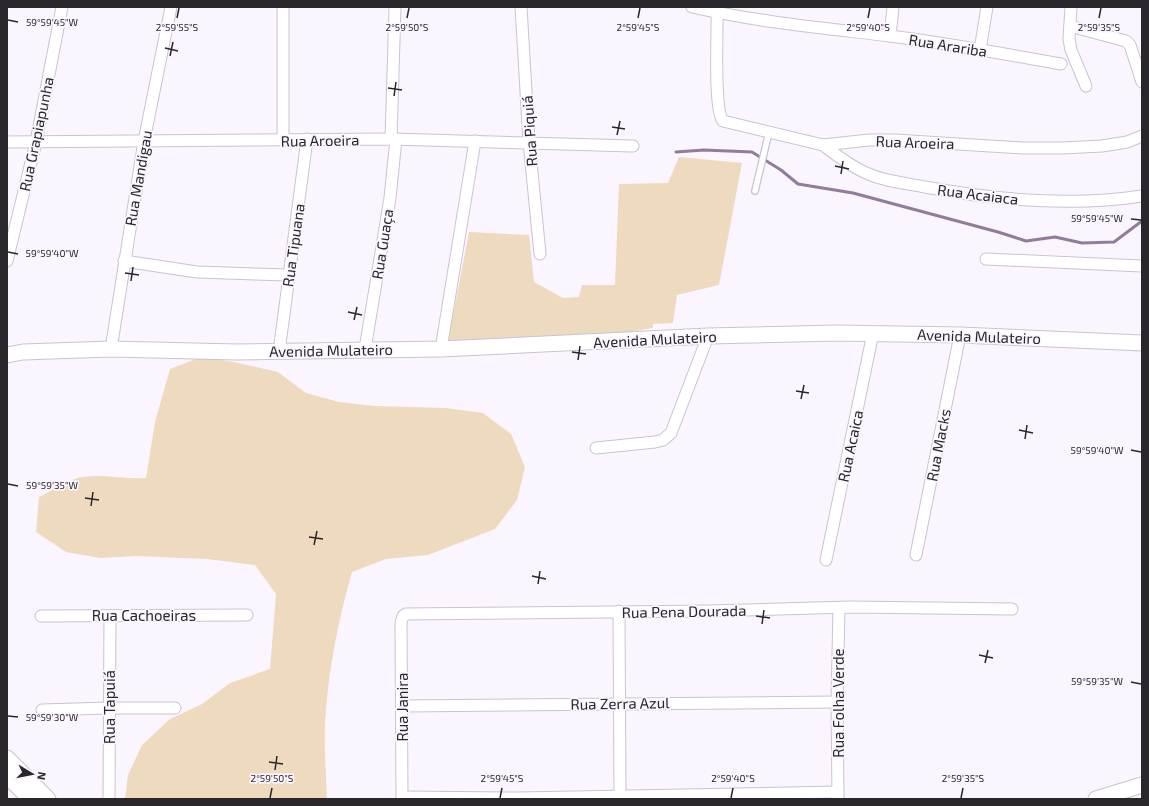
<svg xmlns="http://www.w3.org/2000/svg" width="1149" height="806" font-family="'Exo 2',sans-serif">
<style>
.green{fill:#eddabf}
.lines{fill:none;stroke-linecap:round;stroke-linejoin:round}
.stream{stroke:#917c9b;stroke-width:3}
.lane-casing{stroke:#cbc3cf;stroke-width:8}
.street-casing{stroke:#cbc3cf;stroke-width:13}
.secondary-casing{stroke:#cbc3cf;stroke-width:17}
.lane{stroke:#fff;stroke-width:5.5}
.street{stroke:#fff;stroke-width:11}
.secondary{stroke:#fff;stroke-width:15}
.ticks{fill:none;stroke:#2a272c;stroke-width:1.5}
.labels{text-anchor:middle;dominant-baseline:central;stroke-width:3.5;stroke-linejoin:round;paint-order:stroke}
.street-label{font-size:15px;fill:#2a272c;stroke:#fbf5ff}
.ticks-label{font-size:10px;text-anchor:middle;fill:#2a272c;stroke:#fbf5ff;stroke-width:3.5;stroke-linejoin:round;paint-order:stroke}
</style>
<rect width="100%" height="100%" fill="#fbf5ff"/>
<g class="green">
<path d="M679 157 742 163 719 285 677 295 673 323 653 324V328L634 331 633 336 448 342 469 232 529 235 534 282 563 298 579 297 582 285H615L619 184 668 183Z"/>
<path d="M201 357 234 362 278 372 306 393 339 402 374 406 446 408 483 413 511 434 525 467 517 500 495 529 428 555 386 559 352 572C338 621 328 672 325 723 324 748 326 774 327 799H125L128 775 142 745 170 719 202 704 230 683 270 669 276 594 255 565 207 559 136 556 100 558 66 552 36 532 39 497C51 491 63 483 75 479 92 472 127 480 146 478L155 422 170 369Z"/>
</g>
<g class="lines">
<path class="stream" d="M676 152 704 150 752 152 781 170 798 184 853 193 998 232 1026 241 1055 237 1082 243 1114 242 1142 221"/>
<g class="lane-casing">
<path id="lane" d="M755 191 769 132"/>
</g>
<g class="street-casing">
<g id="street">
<path d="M521 7 529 142 540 254"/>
<path d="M692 7C757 22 824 28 890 36 947 43 1004 54 1061 64"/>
<path d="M717 7C718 27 713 109 723 121L823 145 869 140H895L1023 148H1062L1102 146 1127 142 1142 136"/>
<path d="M1071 7 1069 39 1071 50 1086 86"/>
<path d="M1070 26 1126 41 1130 45 1142 82"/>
<path d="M890 36 893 7"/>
<path d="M980 50 987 7"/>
<path d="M391 139 395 7"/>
<path d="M283 140V7"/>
<path d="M7 142 391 139 633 146"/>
<path d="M823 145C836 155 849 165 864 172 883 181 904 183 925 187 996 200 1070 207 1142 196"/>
<path d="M986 259 1142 266"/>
<path d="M7 261 36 142 62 7"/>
<path d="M124 261 197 272 288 275"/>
<path d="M111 349 144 141 171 7"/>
<path d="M365 349 390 198 396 139"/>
<path d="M441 349 475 141"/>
<path d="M279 352 307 139"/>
<path d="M596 448 655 442 663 440 671 433 708 336"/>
<path d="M916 555 960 335"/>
<path d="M826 560 873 333"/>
<path d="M619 611 620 799"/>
<path d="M41 616 247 615"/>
<path d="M402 706 837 702"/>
<path d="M42 710 109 708H175"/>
<path d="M402 797 519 798 838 792"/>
<path d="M838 798 837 702 839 608"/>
<path d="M109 799 110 616"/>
<path d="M402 799 401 623 403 616 406 614 711 611 851 607 1012 609"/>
</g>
</g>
<g class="secondary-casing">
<g id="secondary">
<path d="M7 355 23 352 111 349 237 352 441 349 708 336 837 333 960 335 1142 343"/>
<path d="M7 758 48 799"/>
<path d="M7 776 30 799"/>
<path d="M1096 799 1142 785"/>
</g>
</g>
<use href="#lane" class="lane"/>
<use href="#street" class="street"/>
<use href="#secondary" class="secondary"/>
</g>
<path class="ticks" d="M177 18 179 8M407 18 409 8M638 18 640 8M868 18 870 8M1099 18 1101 8M8 20 18 22M165 48 178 51M170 56 173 42M388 88 402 90M394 96 396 82M612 127 625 129M617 135 620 121M835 166 849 169M841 174 843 161M1131 219 1141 220M8 252 18 254M125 273 139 275M131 281 133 267M348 312 362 315M354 320 357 307M572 352 586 354M578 360 580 346M796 391 809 393M801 399 804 385M1019 430 1033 433M1025 439 1027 425M1131 450 1141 452M8 484 18 486M85 498 99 500M91 506 93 492M309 537 323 539M314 545 317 531M532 576 546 579M538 584 540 571M756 616 770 618M762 624 764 610M979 655 993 658M985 663 988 650M1131 682 1141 684M8 716 18 717M269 762 283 764M275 770 277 756M270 798 272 788M500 798 502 788M731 798 733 788M961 798 963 788"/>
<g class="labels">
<g class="street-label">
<text transform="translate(948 45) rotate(9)">Rua Arariba</text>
<text transform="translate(529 131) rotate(-94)">Rua Piquiá</text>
<text transform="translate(36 134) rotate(-78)">Rua Grapiapunha</text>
<text transform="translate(320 140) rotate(-1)">Rua Aroeira</text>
<text transform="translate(915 142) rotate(2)">Rua Aroeira</text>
<text transform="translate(138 178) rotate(-80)">Rua Mandigau</text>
<text transform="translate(978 194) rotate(7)">Rua Acaiaca</text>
<text transform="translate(382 244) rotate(-81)">Rua Guaça</text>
<text transform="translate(293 245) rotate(-82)">Rua Tipuana</text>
<text transform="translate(979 336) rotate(2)">Avenida Mulateiro</text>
<text transform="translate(655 339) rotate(-3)">Avenida Mulateiro</text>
<text transform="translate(331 350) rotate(-1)">Avenida Mulateiro</text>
<text transform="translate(938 445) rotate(-79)">Rua Macks</text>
<text transform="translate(850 446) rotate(-78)">Rua Acaica</text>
<text transform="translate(684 611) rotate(-1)">Rua Pena Dourada</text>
<text x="144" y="615">Rua Cachoeiras</text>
<text transform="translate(620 703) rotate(-1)">Rua Zerra Azul</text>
<text transform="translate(838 703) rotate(-90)">Rua Folha Verde</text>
<text transform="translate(109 707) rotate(-90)">Rua Tapuiá</text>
<text transform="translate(402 707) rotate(-90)">Rua Janira</text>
</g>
</g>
<g class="ticks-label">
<text x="52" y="26">59°59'45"W</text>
<text x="177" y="31">2°59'55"S</text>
<text x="407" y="31">2°59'50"S</text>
<text x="638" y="31">2°59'45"S</text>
<text x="868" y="31">2°59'40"S</text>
<text x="1099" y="31">2°59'35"S</text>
<text x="1097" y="222">59°59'45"W</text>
<text x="52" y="257">59°59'40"W</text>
<text x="1097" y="454">59°59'40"W</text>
<text x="52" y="489">59°59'35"W</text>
<text x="1097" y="685">59°59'35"W</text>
<text x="52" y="721">59°59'30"W</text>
<text x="272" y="782">2°59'50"S</text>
<text x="502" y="782">2°59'45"S</text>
<text x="733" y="782">2°59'40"S</text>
<text x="963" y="782">2°59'35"S</text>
</g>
<rect width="1149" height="806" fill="none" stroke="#2a272c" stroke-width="16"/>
<g transform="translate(32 774) rotate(100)" stroke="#fbf5ff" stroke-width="3" paint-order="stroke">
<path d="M0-3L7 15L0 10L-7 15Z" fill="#2a272c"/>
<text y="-6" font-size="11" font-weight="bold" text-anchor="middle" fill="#2a272c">N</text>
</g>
</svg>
